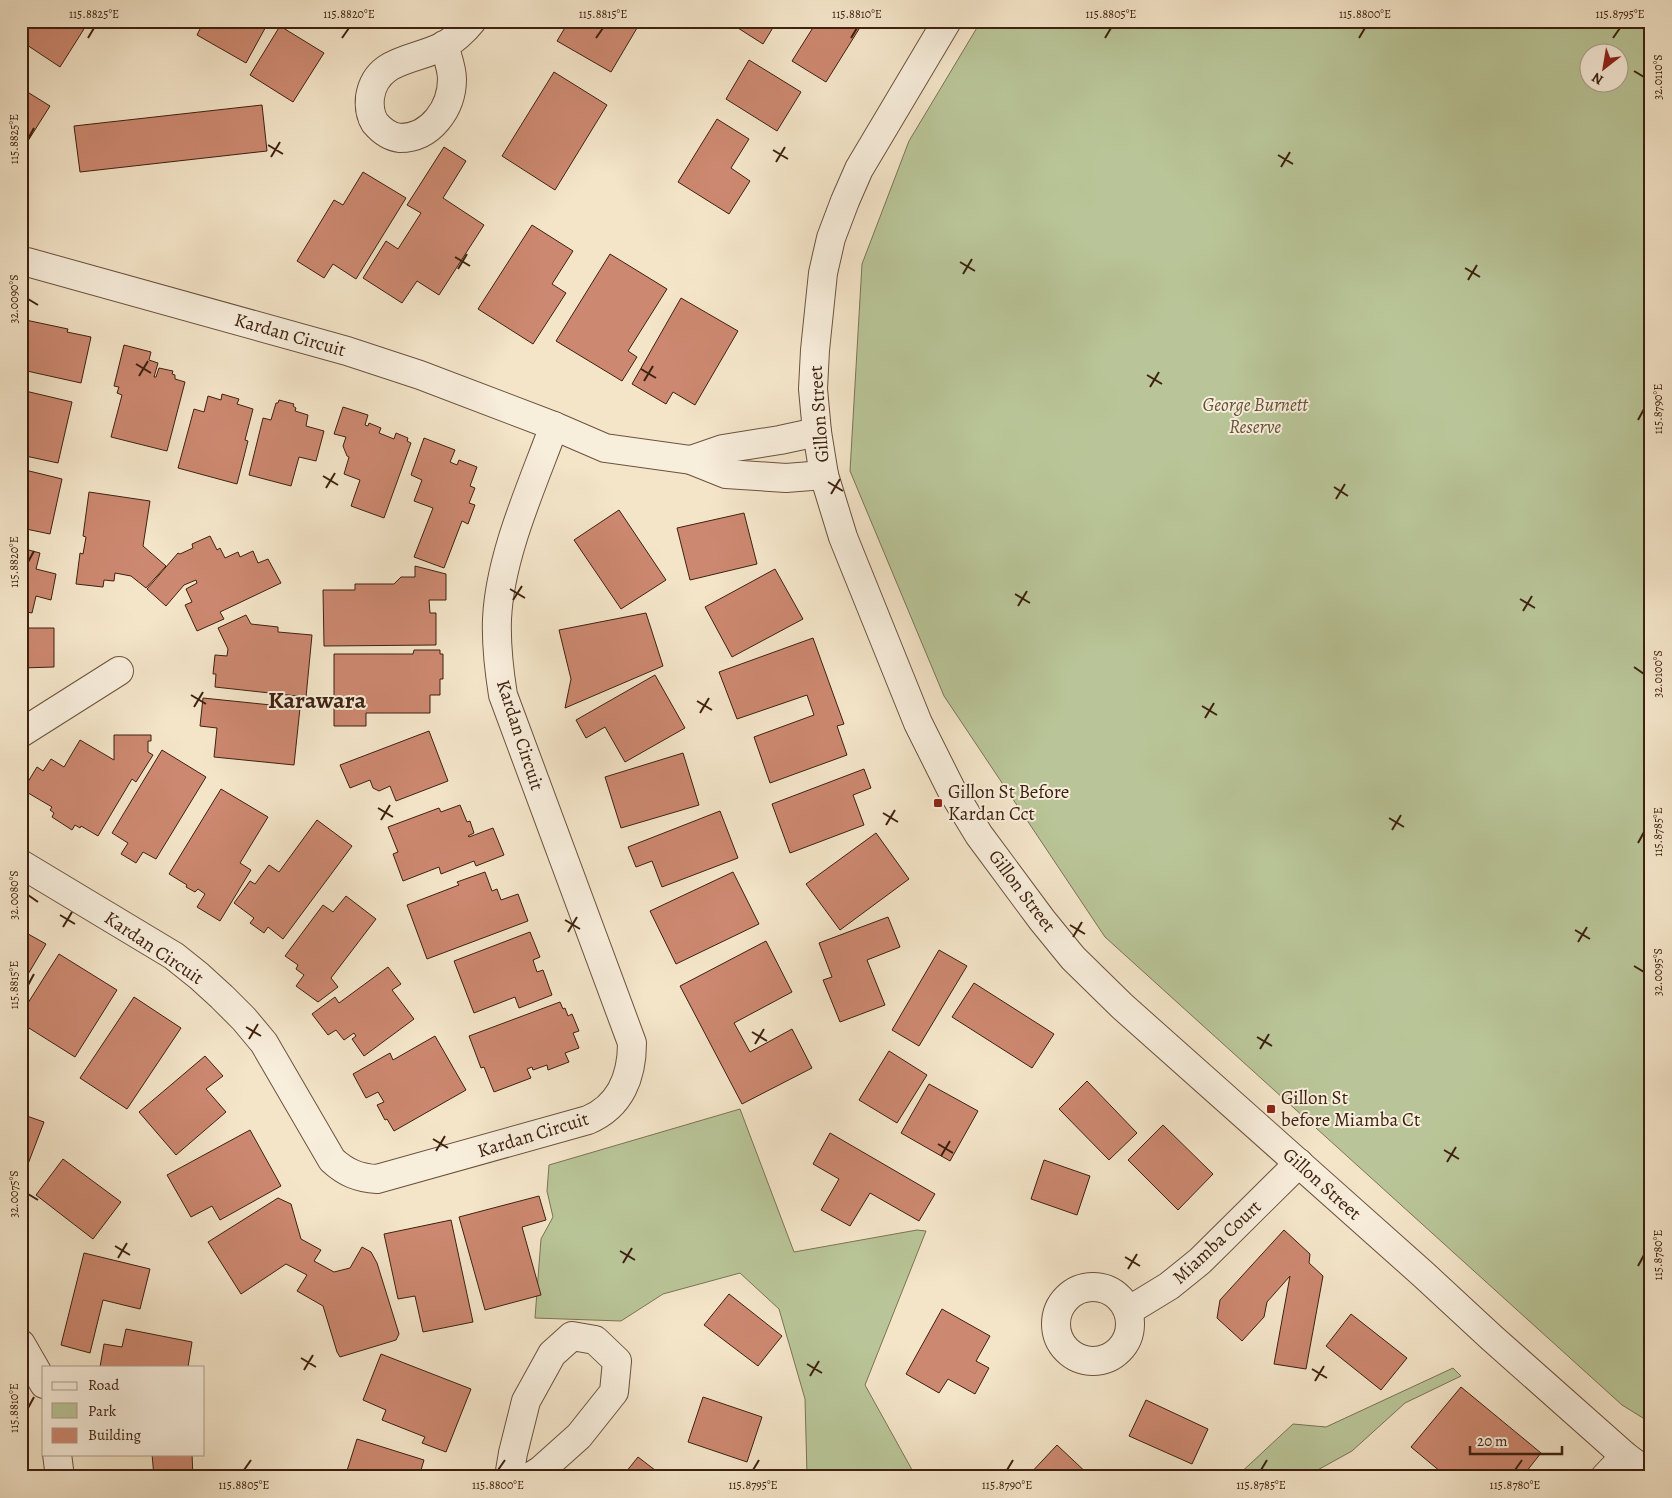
<svg xmlns="http://www.w3.org/2000/svg" width="1672" height="1498" font-family="Alegreya,serif">
<style>
.green{fill:#b9c598;stroke:#7c7354;fill-rule:evenodd}
.building{fill:#cc8870;stroke:#3e210f}
.lines{fill:none;stroke-linecap:round;stroke-linejoin:round}
.minor-casing{stroke:#6c523e;stroke-width:30}
.tertiary-casing{stroke:#6c523e;stroke-width:30}
.minor{stroke:#f8eedc;stroke-width:28}
.tertiary{stroke:#f8eedc;stroke-width:28}
.ticks{fill:none;stroke:#3e210f;stroke-width:2}
.poi-dot{fill:#8f2418;stroke:#f8eedc;stroke-width:2}
.labels{text-anchor:middle;dominant-baseline:central;stroke-width:4;stroke-linejoin:round;paint-order:stroke}
.street-label{font-size:19px;fill:#3e210f;stroke:#f8eedc}
.park-label{font-size:19px;font-style:italic;fill:#635238;stroke:#f8eedc}
.poi-label{font-size:19px;fill:#3e210f;stroke:#f8eedc;text-anchor:start}
.district-label{font-size:24px;font-weight:bold;fill:#3e210f;stroke:#f8eedc}
.neatline{fill:none;stroke:#3e210f;stroke-width:2}
.ticks-label{font-size:12px;text-anchor:middle;fill:#3e210f}
</style>
<rect width="100%" height="100%" fill="#f4e5c9"/>
<filter id="stains"><feTurbulence type="fractalNoise" baseFrequency=".004" numOctaves="4"/><feColorMatrix values="0 0 0 0 .2 0 0 0 0 .09 0 0 0 0 .02 0 0 0 .5 -.17"/></filter>
<radialGradient id="worn" r=".72"><stop offset=".6" stop-color="#630" stop-opacity="0"/><stop offset="1" stop-color="#630" stop-opacity=".3"/></radialGradient>
<g class="green">
<path d="M981 21H1651V1423L1622 1405 1105 937 944 696 850 471 862 264 909 141ZM1590 52H1620V82H1590Z"/>
<path d="M740 1109 794 1252 917 1230 926 1231 865 1385 916 1477H805L807 1475 805 1399 779 1309 740 1273 663 1294 621 1321 535 1318 541 1239 553 1217 547 1191 549 1165Z"/>
<path d="M1453 1368 1461 1376 1405 1403 1352 1451 1305 1477H1236L1293 1424 1326 1427Z"/>
</g>
<g class="building">
<path d="M34 21H89L60 67 21 41Z"/>
<path d="M204 21H269L246 63 197 35Z"/>
<path d="M569 21H625L637 28 611 72 557 41Z"/>
<path d="M727 21H777L763 44Z"/>
<path d="M806 21H864L826 82 792 61 814 26Z"/>
<path d="M280 26 324 53 293 102 250 75Z"/>
<path d="M749 60 801 92 777 131 726 99Z"/>
<path d="M554 72 607 105 555 190 502 156Z"/>
<path d="M21 88 50 106 21 152Z"/>
<path d="M262 105 267 151 80 172 74 126Z"/>
<path d="M717 119 749 139 731 168 750 181 729 214 678 182Z"/>
<path d="M444 147 466 161 443 198 484 225 439 295 417 281 402 303 363 278 386 241 398 249 421 213 407 205Z"/>
<path d="M363 172 406 198 356 279 333 264 324 278 297 261 334 200 343 205Z"/>
<path d="M532 225 573 251 552 284 566 293 533 344 478 309Z"/>
<path d="M610 254 667 289 628 351 637 357 622 381 556 341Z"/>
<path d="M681 298 738 331 695 405 673 392 666 404 632 384Z"/>
<path d="M21 319 68 329 67 332 91 337 81 383 27 371 25 380 21 379Z"/>
<path d="M124 345 151 352 149 360 158 363 154 377H156L159 368 173 371 172 374 175 375V379L185 382 167 451 111 437 122 395 117 393 119 387 114 386Z"/>
<path d="M21 390 72 402 58 463 21 455Z"/>
<path d="M222 394 239 399 237 404 253 409 245 440 248 441 237 484 178 468 194 409 204 412 208 396 221 400Z"/>
<path d="M279 400 294 404 293 406 296 408 295 411 308 415 306 426 324 431 316 461 299 457 291 486 249 475 263 418 271 420 276 403H278Z"/>
<path d="M343 407 368 415 365 425 368 426 369 423 381 428 379 433 394 439 396 433 408 438 407 441 411 443 384 518 351 506 360 480 344 474 349 457 347 456 343 446 346 437 334 434Z"/>
<path d="M424 438 455 450 450 462 457 465 459 460 477 467 470 486 475 488 469 503 475 505 468 524 462 521 444 568 414 557 433 508 414 501 422 480 411 475Z"/>
<path d="M21 469 62 479 50 534 26 529 25 531 21 530Z"/>
<path d="M89 492 150 501 143 546 166 566 146 588 131 576 115 573 114 581 104 580 103 587 76 584 80 553 83 554 86 537 83 536Z"/>
<path d="M619 510 666 580 621 609 574 540Z"/>
<path d="M744 513 757 564 690 580 677 528Z"/>
<path d="M210 536 217 550 220 548 225 558 238 552 240 557 253 551 258 563 268 559 281 583 220 612 224 619 197 631 185 605 192 602 186 589 197 583 196 580 184 585 166 606 147 589 178 553 180 554 193 548 192 544Z"/>
<path d="M21 548 40 553 36 569 56 574 51 600 36 596 32 613 21 611Z"/>
<path d="M415 566 446 574V600H429L430 613H436V645L324 646 323 590H355V584H394L401 577H415Z"/>
<path d="M775 569 803 619 732 657 705 607Z"/>
<path d="M646 613 663 666 565 708 571 679 559 630Z"/>
<path d="M246 615 251 624 278 627V632L312 635 306 697 215 687 216 674H213L215 655 227 656 228 649 218 628Z"/>
<path d="M21 628H54V667L21 668Z"/>
<path d="M813 638 844 724 837 726 847 755 770 783 754 737 814 715 807 695 737 719 719 672Z"/>
<path d="M414 650H440V654H443V679H440V695H430V713H366V726H334V654H413Z"/>
<path d="M655 675 685 728 625 762 605 727 586 738 576 720Z"/>
<path d="M203 698 300 708 294 765 214 757 217 728 200 726Z"/>
<path d="M429 731 448 781 396 801 390 786 379 791 373 788 370 780 350 788 340 765Z"/>
<path d="M114 735H151V741H148V752L153 755 136 782 132 779 98 836 81 826 80 828 75 825 72 830 52 817 54 813 50 810 52 807 23 790 37 767 43 771 51 759 64 767 80 740 114 760Z"/>
<path d="M162 750 206 777 156 859 143 852 136 863 121 854 128 843 112 833Z"/>
<path d="M683 753 699 805 621 828 605 777Z"/>
<path d="M864 769 871 788 853 795 864 825 790 853 772 804Z"/>
<path d="M221 789 268 817 240 863 251 870 220 921 197 907 205 894 198 889 195 892 186 887 187 885 169 874Z"/>
<path d="M460 805 467 822 470 821 474 833 468 836 469 837 493 828 504 855 476 866 474 861 441 874 439 867 403 881 393 854 398 852 388 827 439 808 441 812Z"/>
<path d="M720 811 738 858 662 887 652 861 636 867 628 847Z"/>
<path d="M317 820 352 846 283 939 268 927 264 933 250 923 254 918 234 903 250 881 255 884 269 865 279 872Z"/>
<path d="M876 833 909 879 840 930 806 884Z"/>
<path d="M485 872 492 891 497 889 501 900 518 894 528 921 427 959 407 905 459 885 457 882Z"/>
<path d="M733 872 759 924 676 964 650 911Z"/>
<path d="M346 896 376 919 331 978 338 987 318 1002 296 986 304 975 296 969 298 965 285 956 323 905 333 912Z"/>
<path d="M888 917 900 947 867 960 885 1005 840 1022 823 980 832 977 819 943Z"/>
<path d="M21 930 46 944 21 986Z"/>
<path d="M530 932 540 957 533 960 537 972 543 970 552 995 519 1008 515 997 474 1013 454 961Z"/>
<path d="M766 941 792 992 734 1023 750 1052 792 1029 812 1068 742 1104 680 986Z"/>
<path d="M939 950 967 966 919 1046 892 1030Z"/>
<path d="M59 954 117 990 75 1057 21 1023V1014Z"/>
<path d="M388 967 401 984 392 990 414 1019 364 1056 352 1039 356 1036 354 1033 344 1040 336 1030 328 1035 312 1014 335 997 339 1003Z"/>
<path d="M974 983 1054 1034 1032 1068 952 1017Z"/>
<path d="M134 997 181 1028 127 1109 80 1078Z"/>
<path d="M560 1002 563 1009 565 1008 568 1016 572 1014 579 1031 573 1033 579 1048 565 1053 569 1062 548 1070 547 1065 533 1070 532 1067 527 1069 531 1078 494 1092 484 1067 481 1068 469 1036Z"/>
<path d="M435 1036 466 1090 394 1131 387 1119 385 1120 377 1105 384 1102 378 1092 366 1098 353 1074 390 1053 393 1060Z"/>
<path d="M889 1051 927 1075 897 1123 859 1100Z"/>
<path d="M205 1056 223 1076 206 1089 226 1112 176 1155 139 1112Z"/>
<path d="M1087 1081 1137 1133 1109 1160 1059 1109Z"/>
<path d="M929 1084 978 1111 950 1161 901 1133Z"/>
<path d="M21 1114 44 1122 28 1164 21 1162Z"/>
<path d="M1163 1125 1213 1174 1178 1210 1128 1160Z"/>
<path d="M250 1130 281 1186 220 1220 212 1206 191 1217 167 1175Z"/>
<path d="M830 1133 935 1194 919 1221 870 1193 850 1226 821 1210 839 1179 813 1164Z"/>
<path d="M63 1159 121 1202 93 1239 36 1195Z"/>
<path d="M1044 1160 1090 1176 1077 1215 1031 1199Z"/>
<path d="M539 1196 546 1220 522 1227 541 1295 485 1310 459 1217Z"/>
<path d="M278 1198 291 1204 301 1239 321 1250 314 1261 334 1272 350 1268 362 1247 371 1252 377 1263 399 1334 396 1340 340 1357 337 1352 323 1306 297 1291 307 1275 286 1264 241 1294 208 1242Z"/>
<path d="M451 1220 473 1322 423 1332 415 1296 398 1299 384 1234Z"/>
<path d="M1284 1230 1310 1254 1309 1263 1323 1276 1306 1369 1274 1364 1290 1276 1267 1302 1264 1317 1242 1341 1217 1318 1220 1300Z"/>
<path d="M84 1253 150 1269 140 1309 103 1300 90 1353 61 1345Z"/>
<path d="M729 1294 782 1336 758 1366 704 1325Z"/>
<path d="M942 1309 990 1336 976 1361 989 1368 975 1394 948 1379 939 1393 906 1374Z"/>
<path d="M1351 1314 1407 1358 1381 1390 1326 1346Z"/>
<path d="M126 1329 192 1342 188 1367H100L104 1344 122 1347Z"/>
<path d="M381 1354 471 1389 446 1452 422 1443 425 1437 382 1420 386 1410 363 1400Z"/>
<path d="M1461 1387 1541 1453 1522 1477H1447L1411 1447Z"/>
<path d="M703 1397 762 1417 747 1462 688 1442Z"/>
<path d="M1146 1400 1208 1429 1192 1464 1129 1436Z"/>
<path d="M357 1439 424 1460 419 1477H345Z"/>
<path d="M1057 1445 1091 1477H1027Z"/>
<path d="M152 1454H192L193 1477H154Z"/>
<path d="M638 1457 664 1477H622Z"/>
</g>
<g class="lines">
<g class="minor-casing">
<g id="minor">
<path d="M444 45C447 56 452 68 452 79 452 108 431 138 400 138 390 137 381 130 375 123 370 115 369 106 370 97 376 58 415 61 443 46 453 41 465 30 472 21"/>
<path d="M21 262H27L347 351 420 375 554 426 605 448 691 460 726 474 786 478 824 475"/>
<path d="M691 460 723 449 780 440 817 432"/>
<path d="M21 733 119 671"/>
<path d="M21 864 174 956 199 976 222 997 244 1019 264 1043 332 1160C346 1173 359 1178 377 1179L588 1120C621 1106 632 1076 632 1043L503 695C499 670 496 645 497 619 500 555 532 486 554 426"/>
<circle cx="1093" cy="1324" r="37"/>
<path d="M1128 1311 1169 1286 1200 1261 1299 1163"/>
<path d="M21 1344 44 1384"/>
<path d="M57 1454 60 1477"/>
<path d="M509 1477 513 1453 526 1401 552 1354 572 1336 595 1340 617 1361 614 1392 579 1436 541 1470 530 1477"/>
<path d="M1605 1477 1625 1456"/>
</g>
</g>
<g class="tertiary-casing">
<path id="tertiary" d="M947 21 859 169 845 201 831 238 823 273 815 350 813 389 817 432 824 475 843 537 918 723 951 789 979 835 1042 920 1073 958 1122 1006 1424 1275 1492 1338 1625 1456 1651 1475"/>
</g>
<use href="#minor" class="minor"/>
<use href="#tertiary" class="tertiary"/>
</g>
<path class="ticks" d="M88 38 94 28M342 38 349 28M596 38 603 28M851 38 857 28M1105 38 1111 28M1359 38 1365 28M1613 38 1620 28M1634 71 1644 77M28 139 34 128M268 145 283 154M773 150 788 159M1278 155 1293 164M271 157 280 142M776 162 785 147M1281 167 1290 152M455 257 470 266M960 262 975 271M1465 268 1480 277M458 269 467 254M963 274 972 259M1468 280 1477 265M28 299 38 305M136 364 151 373M641 369 656 378M1147 375 1162 384M139 376 148 361M644 381 653 366M1150 387 1159 372M1638 420 1644 409M323 476 338 485M828 482 843 491M1334 487 1348 496M326 488 335 473M831 494 840 479M1336 499 1345 484M28 562 34 551M510 589 525 598M1015 594 1030 603M1520 599 1535 608M513 600 522 586M1018 606 1027 591M1523 611 1532 596M1634 667 1644 674M191 695 206 704M697 701 712 710M1202 706 1217 715M194 707 203 692M700 713 709 698M1205 718 1214 703M378 808 393 817M883 813 898 822M1389 818 1404 827M381 820 390 805M886 825 895 810M1392 830 1401 815M1638 843 1644 832M28 895 38 902M60 915 75 924M565 920 580 929M1070 925 1085 934M63 927 72 912M1575 930 1590 939M568 932 577 917M1073 937 1082 922M1578 942 1587 927M1634 966 1644 972M28 985 34 974M246 1027 261 1036M752 1032 767 1041M1257 1037 1272 1046M249 1039 258 1024M755 1044 764 1029M1260 1049 1269 1034M433 1139 448 1148M938 1144 953 1153M1444 1150 1459 1159M436 1151 445 1136M941 1156 950 1141M1447 1162 1456 1147M28 1194 38 1200M115 1246 130 1255M620 1251 635 1260M1125 1257 1140 1266M118 1258 127 1243M623 1263 632 1248M1638 1266 1644 1255M1128 1269 1137 1254M301 1358 316 1367M807 1364 822 1373M1312 1369 1327 1378M304 1370 313 1355M810 1376 819 1361M1315 1381 1324 1366M28 1408 34 1397M244 1470 251 1460M498 1470 505 1460M753 1470 759 1460M1007 1470 1013 1460M1261 1470 1267 1460M1515 1470 1522 1460"/>
<g class="poi-dot">
<rect x="933" y="798" width="10" height="10" rx="2.5"/>
<rect x="1266" y="1104" width="10" height="10" rx="2.5"/>
</g>
<g class="labels">
<g class="street-label">
<text transform="translate(290 335) rotate(16)">Kardan Circuit</text>
<text transform="translate(819 414) rotate(-94)">Gillon Street</text>
<text transform="translate(520 735) rotate(72)">Kardan Circuit</text>
<text transform="translate(1022 891) rotate(53)">Gillon Street</text>
<text transform="translate(154 948) rotate(34)">Kardan Circuit</text>
<text transform="translate(533 1135) rotate(-17)">Kardan Circuit</text>
<text transform="translate(1322 1184) rotate(42)">Gillon Street</text>
<text transform="translate(1217 1242) rotate(-43)">Miamba Court</text>
</g>
<g class="park-label">
<text x="1255" y="405">George Burnett<tspan x="1255" dy="22">Reserve</tspan></text>
</g>
<g class="poi-label">
<text x="948" y="792">Gillon St Before<tspan x="948" dy="22">Kardan Cct</tspan></text>
<text x="1281" y="1098">Gillon St<tspan x="1281" dy="22">before Miamba Ct</tspan></text>
</g>
<g class="district-label">
<text x="317" y="700">Karawara</text>
</g>
</g>
<rect width="1672" height="1498" fill="none" stroke="#f4e5c9" stroke-width="55"/>
<rect x="42" y="1366" width="162" height="90" fill="#f8eedc" stroke="#ae9c8a"/>
<rect x="52" y="1382" width="25" height="8" fill="#f8eedc" stroke="#ae9c8a"/>
<text x="88" y="1390" font-size="15" fill="#3e210f">Road</text>
<rect x="52" y="1403" width="25" height="15" fill="#b9c598" stroke="#ae9c8a"/>
<text x="88" y="1416" font-size="15" fill="#3e210f">Park</text>
<rect x="52" y="1428" width="25" height="15" fill="#cc8870" stroke="#ae9c8a"/>
<text x="88" y="1440" font-size="15" fill="#3e210f">Building</text>
<g transform="translate(1604 68) rotate(211)"><circle r="24" fill="#f8eedc" stroke="#ae9c8a"/>
<path d="M0-4L9 19L0 12L-9 19Z" fill="#8f2418"/>
<text y="-8" font-size="14" font-weight="bold" text-anchor="middle" fill="#3e210f">N</text>
</g>
<path d="M1470 1446v8h92v-8" fill="none" stroke="#3e210f" stroke-width="2.5"/>
<text x="1477" y="1446" font-size="15" fill="#3e210f" stroke="#f8eedc" stroke-width="4" paint-order="stroke">20 m</text>
<rect x="28" y="28" width="1616" height="1442" class="neatline"/>
<g class="ticks-label">
<text x="94" y="18">115.8825°E</text>
<text x="349" y="18">115.8820°E</text>
<text x="603" y="18">115.8815°E</text>
<text x="857" y="18">115.8810°E</text>
<text x="1111" y="18">115.8805°E</text>
<text x="1365" y="18">115.8800°E</text>
<text x="1620" y="18">115.8795°E</text>
<text transform="translate(1658 77) rotate(-90)" y="4">32.0110°S</text>
<text transform="translate(14 139) rotate(-90)" y="4">115.8825°E</text>
<text transform="translate(14 299) rotate(-90)" y="4">32.0090°S</text>
<text transform="translate(1658 409) rotate(-90)" y="4">115.8790°E</text>
<text transform="translate(14 562) rotate(-90)" y="4">115.8820°E</text>
<text transform="translate(1658 674) rotate(-90)" y="4">32.0100°S</text>
<text transform="translate(1658 832) rotate(-90)" y="4">115.8785°E</text>
<text transform="translate(14 895) rotate(-90)" y="4">32.0080°S</text>
<text transform="translate(1658 972) rotate(-90)" y="4">32.0095°S</text>
<text transform="translate(14 985) rotate(-90)" y="4">115.8815°E</text>
<text transform="translate(14 1194) rotate(-90)" y="4">32.0075°S</text>
<text transform="translate(1658 1255) rotate(-90)" y="4">115.8780°E</text>
<text transform="translate(14 1408) rotate(-90)" y="4">115.8810°E</text>
<text x="244" y="1489">115.8805°E</text>
<text x="498" y="1489">115.8800°E</text>
<text x="753" y="1489">115.8795°E</text>
<text x="1007" y="1489">115.8790°E</text>
<text x="1261" y="1489">115.8785°E</text>
<text x="1515" y="1489">115.8780°E</text>
</g>
<rect width="100%" height="100%" filter="url(#stains)"/>
<rect width="100%" height="100%" fill="url(#worn)"/>
</svg>
